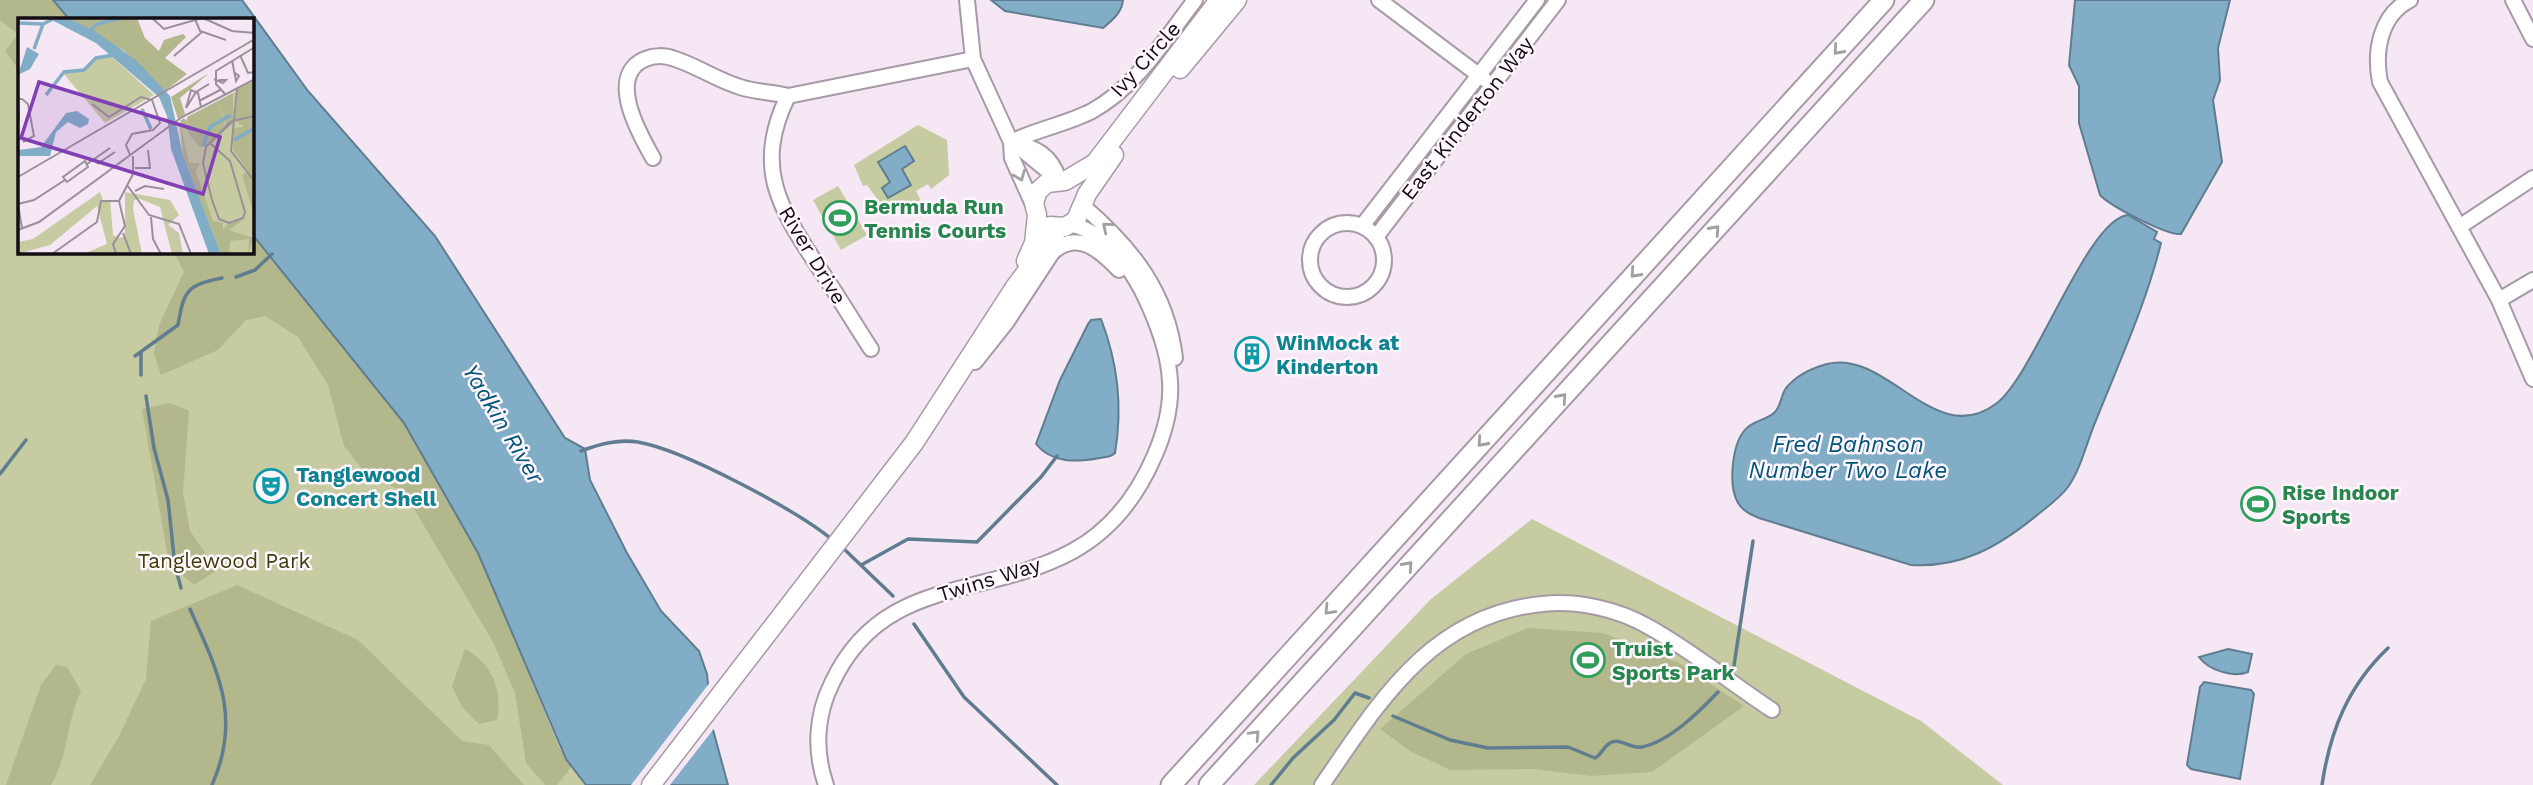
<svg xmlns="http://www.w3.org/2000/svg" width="2533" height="785" font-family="'Work Sans',sans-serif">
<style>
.green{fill:#c6cba1}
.forest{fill:#b3b78c}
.water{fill:#81adc6;stroke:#607d90;stroke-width:2}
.pier{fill:#f5e7f4}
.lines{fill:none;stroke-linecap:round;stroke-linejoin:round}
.stream{stroke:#607d90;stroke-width:3.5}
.minor-casing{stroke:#a69aa6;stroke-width:18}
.major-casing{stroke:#a69aa6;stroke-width:21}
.highway-casing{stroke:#a69aa6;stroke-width:23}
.minor{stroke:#fff;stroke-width:14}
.major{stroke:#fff;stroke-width:18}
.highway{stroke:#fff;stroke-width:19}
.oneway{stroke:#a19fa1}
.labels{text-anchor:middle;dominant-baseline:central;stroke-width:5;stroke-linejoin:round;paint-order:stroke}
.street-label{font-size:21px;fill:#130e13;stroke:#fff6fe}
.leisure-label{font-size:21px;font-weight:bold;fill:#27864d;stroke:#fff6fe;text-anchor:start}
.culture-label{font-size:21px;font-weight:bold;fill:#0d838f;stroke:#fff6fe;text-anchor:start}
.park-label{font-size:21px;fill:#3d400c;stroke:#fff6fe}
.water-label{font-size:23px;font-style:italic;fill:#005678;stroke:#fff6fe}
.inset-river{fill:none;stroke:#81adc6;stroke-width:3.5}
.inset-road{fill:none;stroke:#9b909a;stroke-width:2}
.view{fill:#813fb4;fill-opacity:0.15;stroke:#813fb4;stroke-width:3.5}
.inset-edge{fill:none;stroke:#130e13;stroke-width:3.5}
</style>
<rect width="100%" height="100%" fill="#f5e7f4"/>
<g class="green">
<path d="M0 0H53L69 19H19V252H252V234L404 423 478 553 560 749 586 785H0Z"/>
<path d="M918 125 947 140 949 175 931 189 928 184 916 191 921 201 899 212 896 207 887 213 867 185 863 186 854 165Z"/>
<path d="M838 186 867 235 841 250 813 200Z"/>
<path d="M1532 519 1921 721 2003 785H1254L1431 599Z"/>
</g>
<g class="forest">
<path d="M0 0H53L69 19H19V70L5 51 18 34 0 20Z"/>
<path d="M252 234 404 423 478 553 560 749 572 766 557 785H545L526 763 515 693 493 642 404 492 366 474 344 446 328 385 298 337 265 316 246 320 218 350 161 375 154 353 159 325 184 272 174 252H252Z"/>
<path d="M170 403 189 411 183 492 190 531 217 570 194 585 169 563 142 409Z"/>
<path d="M237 585 358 640 462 741 489 745 524 785H90L119 736 146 679 151 621Z"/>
<path d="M1528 628 1603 633 1679 663 1744 706 1652 772 1591 776 1534 769 1450 770 1410 751 1380 729 1466 654Z"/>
<path d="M465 649C492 663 503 691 497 720L479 724 462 707 452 686Z"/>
<path d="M56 665 67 667 81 691C66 722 69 755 51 785H6L41 685Z"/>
</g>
<g class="water">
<path d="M53 0H242L308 91 435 236 565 438 585 449 590 480 627 553 661 611 699 651 707 674 712 726 728 785H586L566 759 478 553 404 423 252 234V19H69Z"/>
<path d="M991 0H1123C1122 13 1112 20 1103 28L1005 11Z"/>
<path d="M2075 0H2230L2218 48 2220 80 2213 100 2222 162 2181 234C2168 236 2110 206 2100 195L2079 123V86L2069 65Z"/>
<path d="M905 146 914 161 902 169 911 185 888 198 882 188 890 182 878 162Z"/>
<path d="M2128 215 2157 232 2154 239 2161 243C2146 304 2120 360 2097 418 2087 440 2082 467 2068 487 2060 498 2047 507 2036 516 1998 547 1961 568 1911 565L1759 518C1750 514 1743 511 1738 503 1728 486 1732 446 1744 431 1752 420 1766 421 1775 412 1781 406 1781 395 1786 388 1796 376 1812 368 1827 364 1888 349 1935 451 1997 403 2035 373 2087 219 2128 215Z"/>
<path d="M1101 319C1118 363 1123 406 1115 453 1110 458 1107 456 1100 458 1077 462 1052 464 1036 444L1060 380 1088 324 1091 320Z"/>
<path d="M2228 649 2252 654 2248 672C2233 678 2208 670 2199 657Z"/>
<path d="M2204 682 2251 690 2254 694 2240 779 2191 769 2187 765 2200 687Z"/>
</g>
<path class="pier" d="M711 681 716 726 670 785H631Z"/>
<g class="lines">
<g class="stream">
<path d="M236 277 255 270 272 254"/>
<path d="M135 356 178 325C184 290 187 285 222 278"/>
<path d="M141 375V353"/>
<path d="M146 396 154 448 168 500 175 566 181 588"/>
<path d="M581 451C600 444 618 439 638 442 684 450 798 511 834 541"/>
<path d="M0 474 26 440"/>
<path d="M843 548 893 596"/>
<path d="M863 564 908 539 977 542 1041 477 1057 456"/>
<path d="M190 609C218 672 242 717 212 785"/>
<path d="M914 624 964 697 1057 785"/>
<path d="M1733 672 1753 541"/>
<path d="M1393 716 1450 740 1488 748 1568 747 1595 758C1602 754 1603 747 1610 743 1620 737 1630 749 1642 747 1670 741 1699 712 1718 692"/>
<path d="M1271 785 1293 758 1334 720 1355 693 1369 698"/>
<path d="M2322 785C2330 731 2348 686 2388 648"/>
</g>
<g class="minor-casing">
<g id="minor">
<path d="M967 0 973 59 1011 142 1012 158 1035 209"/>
<path d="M1379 0 1484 79"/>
<path d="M2410 0C2380 15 2374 52 2380 82L2499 300 2533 379"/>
<path d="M2513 0 2533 39"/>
<path d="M1011 142C1037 129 1067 124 1092 111 1136 87 1165 39 1195 0"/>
<path d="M1011 142C1035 147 1051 154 1059 180"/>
<path d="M1015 144 1059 180"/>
<path d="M653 158C640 135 607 78 643 60 653 55 665 55 675 59 697 66 717 80 740 87 755 92 772 92 788 96"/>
<path d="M1082 205C1131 247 1167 291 1175 358"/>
<circle cx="1347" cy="260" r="37"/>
<path d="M1362 226 1537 0"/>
<path d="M2459 227 2533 178"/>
<path d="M1376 237 1558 0"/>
<path d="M2499 300 2533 280"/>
<path d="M871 349C854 323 838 296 821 271 781 210 752 169 788 96L973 59"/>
<path d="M975 362 1006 323 1052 253C1076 229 1100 250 1119 270"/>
<path d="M826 785C814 751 816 715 832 683 882 575 985 599 1073 551 1111 530 1137 496 1154 457 1176 407 1175 370 1155 320 1140 281 1114 236 1071 224"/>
<path d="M1322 785C1380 701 1431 615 1542 604 1577 600 1618 609 1649 627 1692 651 1731 683 1772 710"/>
</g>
</g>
<g class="major-casing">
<g id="major">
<path d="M1180 69 1237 0"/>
<path d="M1050 226 1065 227 1076 220 1087 194 1114 155"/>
<path d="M1026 261 1034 243 1037 215 1034 203 1038 191 1047 183 1065 181 1095 163 1219 0"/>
<path d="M651 785 914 443 1015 287 1059 228"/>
</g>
</g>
<g class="highway-casing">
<g id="highway">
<path d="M1171 785 1884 0"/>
<path d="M1209 785 1924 0"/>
</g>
</g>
<use href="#minor" class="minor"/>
<use href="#major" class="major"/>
<use href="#highway" class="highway"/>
</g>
<defs><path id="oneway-chevron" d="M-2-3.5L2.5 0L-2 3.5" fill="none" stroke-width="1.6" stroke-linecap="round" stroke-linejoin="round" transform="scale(1.75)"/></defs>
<g class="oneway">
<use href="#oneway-chevron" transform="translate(1838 50) rotate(132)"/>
<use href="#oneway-chevron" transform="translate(1020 176) rotate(68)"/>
<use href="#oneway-chevron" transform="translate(1107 227) rotate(-140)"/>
<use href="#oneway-chevron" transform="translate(1715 230) rotate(-48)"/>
<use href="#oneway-chevron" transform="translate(1635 273) rotate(132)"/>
<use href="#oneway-chevron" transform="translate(1562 398) rotate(-48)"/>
<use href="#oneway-chevron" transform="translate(1482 442) rotate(132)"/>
<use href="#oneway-chevron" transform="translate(1408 566) rotate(-48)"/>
<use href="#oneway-chevron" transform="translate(1329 610) rotate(133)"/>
<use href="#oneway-chevron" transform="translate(1255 735) rotate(-47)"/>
</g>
<defs>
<g id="stadium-ring" transform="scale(1.75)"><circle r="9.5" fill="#fff6fe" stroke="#2e9e5b" stroke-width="1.5"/><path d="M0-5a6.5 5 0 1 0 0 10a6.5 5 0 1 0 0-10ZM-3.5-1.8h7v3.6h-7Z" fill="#2e9e5b"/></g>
<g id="building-ring" transform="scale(1.75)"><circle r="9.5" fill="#fff6fe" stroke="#0f9aa8" stroke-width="1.5"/><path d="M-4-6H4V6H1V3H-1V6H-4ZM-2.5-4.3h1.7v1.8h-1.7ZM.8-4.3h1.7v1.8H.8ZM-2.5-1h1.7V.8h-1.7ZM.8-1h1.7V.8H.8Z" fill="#0f9aa8"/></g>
<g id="theatre-ring" transform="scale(1.75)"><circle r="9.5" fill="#fff6fe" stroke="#0f9aa8" stroke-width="1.5"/><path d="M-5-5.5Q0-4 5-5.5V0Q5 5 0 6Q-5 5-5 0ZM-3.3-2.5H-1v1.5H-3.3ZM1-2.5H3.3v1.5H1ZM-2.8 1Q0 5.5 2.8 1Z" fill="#0f9aa8"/></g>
</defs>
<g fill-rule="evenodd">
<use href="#stadium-ring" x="840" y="218"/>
<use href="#building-ring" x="1252" y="354"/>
<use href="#theatre-ring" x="271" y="486"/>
<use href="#stadium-ring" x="2258" y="504"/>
<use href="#stadium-ring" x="1588" y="660"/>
</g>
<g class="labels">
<g class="street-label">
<text transform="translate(1145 59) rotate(-48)">Ivy Circle</text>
<text transform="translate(1467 118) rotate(-52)">East Kinderton Way</text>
<text transform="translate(813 255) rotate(59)">River Drive</text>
<text transform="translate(989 579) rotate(-17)">Twins Way</text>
</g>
<g class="leisure-label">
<text x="864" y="206">Bermuda Run<tspan x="864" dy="24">Tennis Courts</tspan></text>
<text x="2282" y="492">Rise Indoor<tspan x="2282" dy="24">Sports</tspan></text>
<text x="1612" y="648">Truist<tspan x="1612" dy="24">Sports Park</tspan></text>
</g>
<g class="culture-label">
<text x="1276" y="342">WinMock at<tspan x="1276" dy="24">Kinderton</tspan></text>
<text x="296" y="474">Tanglewood<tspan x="296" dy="24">Concert Shell</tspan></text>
</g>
<g class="park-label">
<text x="224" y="560">Tanglewood Park</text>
</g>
<g class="water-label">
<text transform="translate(503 424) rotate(59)">Yadkin River</text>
<text x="1848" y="444">Fred Bahnson<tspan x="1848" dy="26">Number Two Lake</tspan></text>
</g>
</g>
<g transform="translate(18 18)">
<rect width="236" height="236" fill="#f5e7f4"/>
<path d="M94 39 136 77 87 105 45 55 65 52 78 40ZM236 63V236H203L165 137 160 106ZM82 174 85 182H92L95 217 101 220 107 218V174L152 182 161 197 150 207 161 215 165 236H154L142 189 122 181 116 182 115 191 124 236H65L89 226 79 188 32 227 0 236V224L15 221Z" fill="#c6cba1"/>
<path d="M50 0H119L127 20 141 33 146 22 165 16 168 19 147 40 169 56 147 73 106 33ZM191 55 162 80 167 96 160 101 153 79ZM236 63 237 97 236 197 224 157 230 153 215 131 216 110 226 109 217 102 220 71ZM215 75V102L208 106 200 83 207 107 188 128 181 129 162 103 166 100 170 106 169 99ZM163 107 171 145H182L178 154 195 203 205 205V212L210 205 226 201 211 212 236 220 230 236 231 221 212 223 211 236H203L165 137Z" fill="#b3b78c"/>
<path d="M30 0H50L78 14 118 42 152 78 165 137 203 236H191L153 131 149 98 141 79 78 25ZM9 29 21 36 12 51 0 57ZM59 93 71 101 70 106 62 110 50 104 38 114 32 138H0L1 132 23 129 48 95Z" fill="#81adc6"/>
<path class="inset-river" d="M0 5 25 6 37 0M72 13 79 6 104 0M16 31 25 6M28 77 46 54 66 52 78 40 96 37M124 91 133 111M216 122 237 110M185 128 192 109 213 97"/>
<path class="inset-road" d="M134 0 146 11 184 0M185 0 214 13 237 15M177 1 182 13 208 22M222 37 230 55 237 54M156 38 184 14M214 42 218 63 221 58 216 54M196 61 205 65 208 62H201M219 71 213 133 237 164M207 76 198 66V53L237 29M181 83 204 71M74 86 91 99 123 79 134 82 142 105 135 112 114 116 108 127 112 137M168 90 173 72 180 75 183 89M168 90 178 74 191 66M1 103 0 81H4L10 86 16 118 5 124M215 103 192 125 212 143 227 194 225 200 211 205 201 201 194 182 185 145 188 129 211 105 214 103 237 98M67 143 70 149 49 164 45 159ZM69 146 92 130M79 146 97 134M117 150H132L130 132M0 159 237 21M109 167 131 197 161 206 173 236M117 173 127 168 146 171M0 186 16 182 47 162M0 187 4 210M133 199 135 221 143 236M0 212 21 204 164 99 237 61M105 215 113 236M34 236 79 204 83 183H101M98 236 95 226 107 208 101 183 115 156V138"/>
<path class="view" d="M21 64 202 119 185 176 3 120Z"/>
<rect width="236" height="236" class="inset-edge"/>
</g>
</svg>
